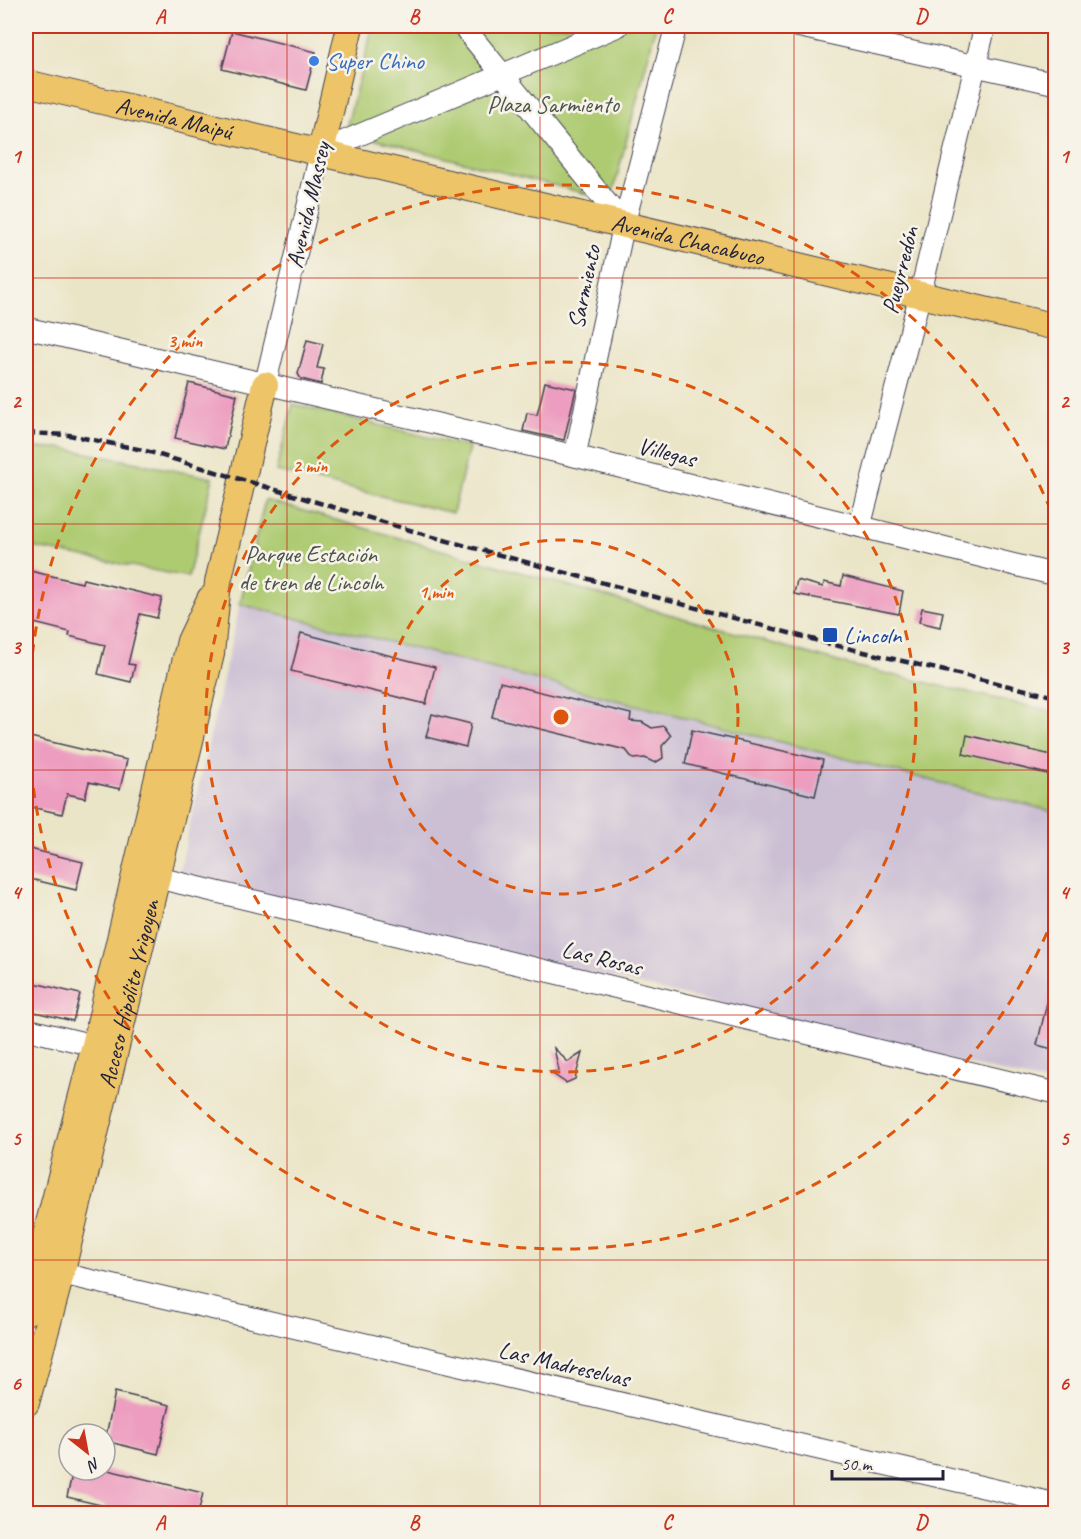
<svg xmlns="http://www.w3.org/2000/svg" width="1081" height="1539" font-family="Caveat,sans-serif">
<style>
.industrial{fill:#ccbfd4}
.green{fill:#aecb72;stroke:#687656;stroke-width:1.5}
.building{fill:#ed9ec0}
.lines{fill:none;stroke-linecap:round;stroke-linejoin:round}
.minor-casing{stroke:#403f50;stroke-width:23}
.major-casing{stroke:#403f50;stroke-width:28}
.minor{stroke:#fff;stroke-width:21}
.major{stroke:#eec469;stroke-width:26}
.rail{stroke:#22223b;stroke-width:4.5;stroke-dasharray:9 4.5;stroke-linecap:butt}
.grid{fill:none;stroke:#c8321e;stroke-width:1.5;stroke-opacity:0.55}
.ring{fill:none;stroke:#de560e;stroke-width:3;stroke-dasharray:10 8}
.shop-dot{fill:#3f7fe0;stroke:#f7f3e8;stroke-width:2}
.transit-dot{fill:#1a4fb4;stroke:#f7f3e8;stroke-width:2}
.labels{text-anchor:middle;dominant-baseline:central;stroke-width:5;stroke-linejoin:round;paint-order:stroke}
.shop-label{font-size:24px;fill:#366cbe;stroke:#f7f3e8;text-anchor:start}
.park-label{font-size:24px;fill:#4c554c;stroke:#f7f3e8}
.street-label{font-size:24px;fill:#22223b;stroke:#f7f3e8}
.transit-label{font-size:24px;fill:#164399;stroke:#f7f3e8;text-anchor:start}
.centre{fill:#de560e;stroke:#f7f3e8;stroke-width:3}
.ring-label{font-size:18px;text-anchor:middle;font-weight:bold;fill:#de560e;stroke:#f7f3e8;stroke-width:5;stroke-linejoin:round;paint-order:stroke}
.neatline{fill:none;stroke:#c8321e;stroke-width:2}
.grid-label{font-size:20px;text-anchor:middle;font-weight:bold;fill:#c8321e}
</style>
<rect width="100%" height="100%" fill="#f7f3e8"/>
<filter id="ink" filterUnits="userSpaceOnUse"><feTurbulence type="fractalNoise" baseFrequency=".0167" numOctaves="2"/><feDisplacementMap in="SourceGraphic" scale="12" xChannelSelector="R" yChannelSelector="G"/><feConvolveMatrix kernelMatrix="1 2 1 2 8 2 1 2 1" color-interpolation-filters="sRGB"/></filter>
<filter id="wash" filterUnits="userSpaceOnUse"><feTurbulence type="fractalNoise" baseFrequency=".008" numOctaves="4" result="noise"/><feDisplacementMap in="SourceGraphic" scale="24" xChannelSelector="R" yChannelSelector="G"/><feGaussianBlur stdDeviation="1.35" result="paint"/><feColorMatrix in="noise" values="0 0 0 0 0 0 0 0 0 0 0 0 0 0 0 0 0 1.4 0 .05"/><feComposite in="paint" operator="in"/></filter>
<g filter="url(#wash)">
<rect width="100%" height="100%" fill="#ebe5c8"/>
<path class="industrial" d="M240 604 1055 812V1085L179 873Z"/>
<g class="green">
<path d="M373 26H656L611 200 345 132Z"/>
<path d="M293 404 469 447 453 513 276 471Z"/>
<path d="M26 448H62L213 478 188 577 26 546Z"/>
<path d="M265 500 849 665 1055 712V812L240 604Z"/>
</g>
<g id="blocks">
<g class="building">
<path d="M232 31 316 52 306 90 222 69Z"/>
<path d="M307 340 323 344 317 368 324 369 321 384 301 379 298 374Z"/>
<path d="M545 382 576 389 564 440 523 431 527 413 537 415Z"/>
<path d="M189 383 237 395 225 449 175 438Z"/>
<path d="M26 570 82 583 83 579 162 598 157 618 140 614 128 664 135 665 131 682 98 674 105 645 69 636 70 632 26 621Z"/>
<path d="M843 576 903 591 899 614 794 594 797 580 823 587 824 582 841 586Z"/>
<path d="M922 608 943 612 940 627 919 622Z"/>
<path d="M301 633 435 667 426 704 291 671Z"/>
<path d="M500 682 631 714 630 721 642 722 652 728 664 726 671 736 662 746 663 758 655 763 645 758 633 759 626 750 492 717Z"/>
<path d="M432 714 471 724 466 747 426 737Z"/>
<path d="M692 730 823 760 815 796 685 764Z"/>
<path d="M967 735 1056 756V776L963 754Z"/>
<path d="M26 736 127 760 120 789 89 782 85 798 67 794 62 814 26 806Z"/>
<path d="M26 848 83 862 76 890 26 878Z"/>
<path d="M26 981 80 994 73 1021 26 1010Z"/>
<path d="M1051 986 1056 987V1050L1037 1045Z"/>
<path d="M554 1048 568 1062 582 1053 575 1079 566 1083 550 1072 559 1071Z"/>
<path d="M115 1392 170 1405 158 1454 105 1441Z"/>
<path d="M73 1470H108L203 1493 198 1514H103L105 1506 67 1497Z"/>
</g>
</g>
</g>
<g filter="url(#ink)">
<use href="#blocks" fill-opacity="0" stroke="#403f50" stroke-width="1.5"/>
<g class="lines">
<g class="minor-casing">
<g id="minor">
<path d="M463 26 624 224"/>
<path d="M797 26 1056 84"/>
<path d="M26 328 575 456 1056 575"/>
<path d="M265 385 321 151 618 26"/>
<path d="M575 456 624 224 676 26"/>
<path d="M860 526 920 295 985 26"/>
<path d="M142 874 1056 1093"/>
<path d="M26 1029 109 1049"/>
<path d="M46 1270 1056 1504"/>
</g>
</g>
<g class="major-casing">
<g id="major">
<path id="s1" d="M26 83 1056 327"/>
<path d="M321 151 350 26"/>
<path d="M26 1312 95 1045 190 641 210 599"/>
<path id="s2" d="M26 1403 61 1274 211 654 218 582 265 385"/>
</g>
</g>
<use href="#minor" class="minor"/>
<use href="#major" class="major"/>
<path class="rail" d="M26 433 69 435 143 450 433 537 830 644 1056 697"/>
</g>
</g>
<path class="grid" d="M287 26V1514M540 26V1514M794 26V1514M26 278H1056M26 524H1056M26 770H1056M26 1015H1056M26 1260H1056"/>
<g class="ring">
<circle cx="561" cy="717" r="177"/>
<circle cx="561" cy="717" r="355"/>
<path d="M1054 916A532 532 0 1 1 1054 518"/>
</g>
<circle class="shop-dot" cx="314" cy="61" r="6"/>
<rect class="transit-dot" x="822" y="627" width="16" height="16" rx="3"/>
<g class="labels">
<g class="shop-label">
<text x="326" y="61">Super Chino</text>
</g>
<g class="park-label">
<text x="553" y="104">Plaza Sarmiento</text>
<text x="311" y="554">Parque Estación<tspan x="311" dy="28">de tren de Lincoln</tspan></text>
</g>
<g class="street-label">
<text stroke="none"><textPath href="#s1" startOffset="152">Avenida Maipú</textPath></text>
<text transform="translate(308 205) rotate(-77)">Avenida Massey</text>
<text stroke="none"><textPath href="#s1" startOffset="680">Avenida Chacabuco</textPath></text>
<text transform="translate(900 270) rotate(-76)">Pueyrredón</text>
<text transform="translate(584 287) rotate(-78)">Sarmiento</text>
<text transform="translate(667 452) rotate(14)">Villegas</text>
<text transform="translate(602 958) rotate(14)">Las Rosas</text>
<text stroke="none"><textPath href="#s2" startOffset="422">Acceso Hipólito Yrigoyen</textPath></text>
<text transform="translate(564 1364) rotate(13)">Las Madreselvas</text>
</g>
<g class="transit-label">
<text x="844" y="635">Lincoln</text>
</g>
</g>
<circle cx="561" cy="717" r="9" class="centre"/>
<g class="ring-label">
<text x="185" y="347">3 min</text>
<text x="310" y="472">2 min</text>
<text x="436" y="598">1 min</text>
</g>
<rect width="1081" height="1539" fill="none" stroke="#f7f3e8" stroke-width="66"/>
<g transform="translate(87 1452) rotate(149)"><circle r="28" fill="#f7f3e8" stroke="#a29fa3" stroke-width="1.5"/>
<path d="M0-4.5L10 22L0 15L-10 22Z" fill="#c8321e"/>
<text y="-9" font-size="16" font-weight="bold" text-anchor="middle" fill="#22223b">N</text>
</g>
<path d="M832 1470v9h111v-9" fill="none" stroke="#22223b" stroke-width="3"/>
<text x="841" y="1470" font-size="18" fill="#22223b" stroke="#f7f3e8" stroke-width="4.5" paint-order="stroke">50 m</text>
<rect x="33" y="33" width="1015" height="1473" class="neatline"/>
<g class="grid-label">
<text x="160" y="23">A</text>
<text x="414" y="23">B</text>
<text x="667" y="23">C</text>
<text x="921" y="23">D</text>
<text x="16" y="163">1</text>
<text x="1064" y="163">1</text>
<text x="16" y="408">2</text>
<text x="1064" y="408">2</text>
<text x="16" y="654">3</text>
<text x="1064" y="654">3</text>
<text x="16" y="899">4</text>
<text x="1064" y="899">4</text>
<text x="16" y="1145">5</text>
<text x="1064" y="1145">5</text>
<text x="16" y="1390">6</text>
<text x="1064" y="1390">6</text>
<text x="160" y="1529">A</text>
<text x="414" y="1529">B</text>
<text x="667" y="1529">C</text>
<text x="921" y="1529">D</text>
</g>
</svg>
